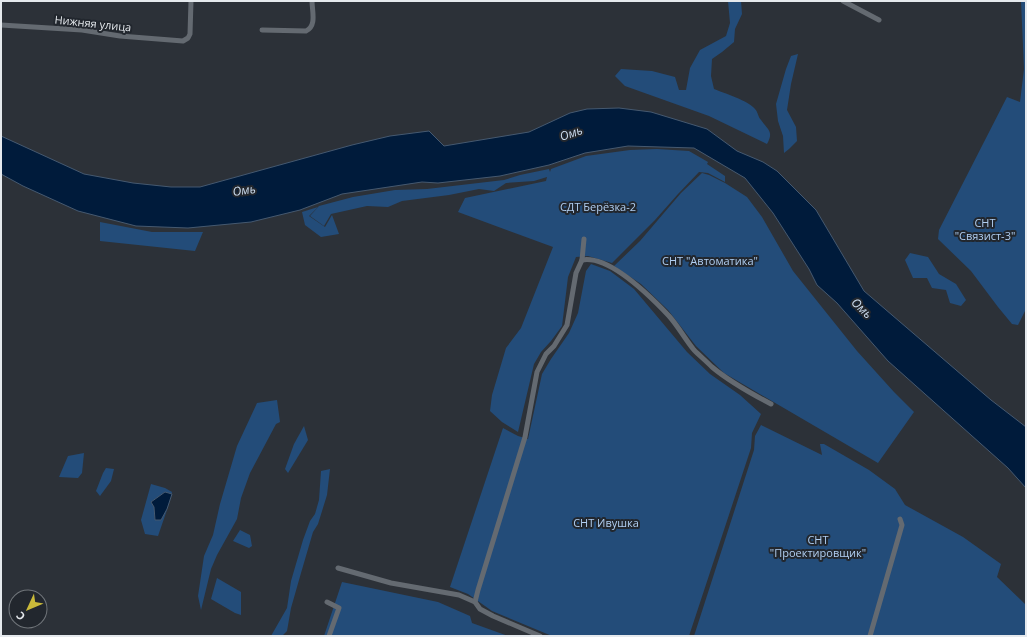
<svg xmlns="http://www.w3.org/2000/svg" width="1027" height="637" font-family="'Open Sans',sans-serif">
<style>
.green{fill:#234c79;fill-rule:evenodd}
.water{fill:#001b3b;stroke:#455970}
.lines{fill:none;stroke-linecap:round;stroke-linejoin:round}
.minor{stroke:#646a71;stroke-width:5}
.labels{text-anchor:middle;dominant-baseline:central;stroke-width:4;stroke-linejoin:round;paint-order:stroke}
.street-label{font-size:11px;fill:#e5e9ed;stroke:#22272e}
.park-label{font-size:11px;fill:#b0cef1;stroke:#22272e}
.water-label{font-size:12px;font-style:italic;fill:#cdddef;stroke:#22272e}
</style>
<rect width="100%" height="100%" fill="#2c3138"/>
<g class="green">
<path d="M728 1H741L742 14 735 29 734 42 722 52 712 59 711 76 714 89C724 93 749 101 755 109 758 112 758 117 761 120 768 130 774 131 767 144L709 116 625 86 615 76 621 69 652 71 675 77 679 90H686L690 68 700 50 726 36 730 23Z"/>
<path d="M1021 1H1026V309L1018 325 1012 324 998 307 971 271 938 239 939 230 1007 97 1020 102 1024 69Z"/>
<path d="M798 54 791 84 787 110 796 127 797 141 789 149 784 153 783 136 778 121 776 104 786 69 791 56Z"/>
<path d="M657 149 689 151 708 162 707 164 725 176V182L708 173 699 172 678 194 655 220 612 263 588 256 576 257 568 277 562 326 551 341 541 352 534 364 518 432 502 422 490 411 492 395 506 348 521 328 553 247 458 212 465 198 546 181 547 177 534 181 506 183 494 191 479 189 449 195 402 201 388 207 367 206 331 214 324 226 310 216 319 206 353 197 395 190 427 189 504 180 520 175 549 169 550 172 551 169 586 156 630 150Z"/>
<path d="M702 173 709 175 725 183 747 197 762 217 793 271 857 351 894 392 914 412 878 463 724 373 696 346 668 310 641 284 614 266 640 241 681 193Z"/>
<path d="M318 207 309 216 325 227 332 215 339 234 321 237 305 225 302 212Z"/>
<path d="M100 222 152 232H203L195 251 100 241Z"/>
<path d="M910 253 928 257 939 274 956 284 966 300 961 306 950 303 946 290 932 288 927 278H913L905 260Z"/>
<path d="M591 264 610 271 634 289 687 352 710 374 740 395 761 414 752 433 751 448 689 636H552L492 611 468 594 450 587 503 428 518 436 528 439 542 374 551 359 569 333 578 313 586 271Z"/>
<path d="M277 400 280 422 276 424 250 473 241 498 237 519 217 555 211 569 201 610 198 596 204 556 213 535 220 504 237 446 257 403Z"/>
<path d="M761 425 822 455 820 444H824L869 470 895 489 905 505 963 537 1001 564 997 577 1026 605V636H694L754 450 755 436Z"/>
<path d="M304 426 308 440 288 473 285 469 294 444Z"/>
<path d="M84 453 82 473 78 478 59 477 68 456Z"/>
<path d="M106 468 114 469 111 481 100 496 96 491 103 473Z"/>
<path d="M330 469 327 495 318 524 313 532 301 573 291 608 287 631 282 636H271L287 608 291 581 303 540 310 521 315 514 319 500 321 471Z"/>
<path d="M151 484 165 488 172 492 169 504 158 536 145 534 141 520ZM165 492 167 509 161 520H155L154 507 151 502Z"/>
<path d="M240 530 250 535 252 546 249 548 233 541Z"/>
<path d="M217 578 241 592V615L235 613 211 599Z"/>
<path d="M342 582 438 602 470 616 472 623 508 636H324Z"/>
</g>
<g class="water">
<path d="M619 108 651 112 707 129 737 151 763 162 777 171 816 210 864 291 991 400 1026 427V488L1008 468 888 361 837 303 817 285 809 269 773 213 745 178 694 148 628 146 585 153 549 165 500 176 438 183 422 182 342 194 300 210 251 222 188 228 136 226 78 211 23 186 1 174V136L84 174 133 183 171 187H200L352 145 390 136 429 131 444 146 529 132 570 113 587 109Z"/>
<path d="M165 492 172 494 167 509 161 520H155L154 507 151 502Z"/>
</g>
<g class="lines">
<g class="minor">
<path d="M843 1 879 20"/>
<path d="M1 25 82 30 120 36 183 41 188 38 190 34 191 1"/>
<path d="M262 30 306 31C317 26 312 11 312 1"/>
<path d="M582 260C609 255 651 297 669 316 678 326 685 339 694 350 700 356 706 361 712 367 730 382 750 393 771 404"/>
<path d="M338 568 391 583 459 595 475 602 480 609 493 616 540 636"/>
<path d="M327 602 339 608 329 636"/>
<path d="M475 602 478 590 525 437 537 372 546 354 554 346 567 325 576 273 582 260 584 239"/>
<path d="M870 636 902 525 900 519"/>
</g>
</g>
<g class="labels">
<g class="street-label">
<text transform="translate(93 23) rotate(6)">Нижняя улица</text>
</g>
<g class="park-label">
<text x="598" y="206">СДТ Берёзка-2</text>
<text x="985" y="222">СНТ<tspan x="985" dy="13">"Связист-3"</tspan></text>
<text x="710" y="260">СНТ "Автоматика"</text>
<text x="606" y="522">СНТ Ивушка</text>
<text x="818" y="539">СНТ<tspan x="818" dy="13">"Проектировщик"</tspan></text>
</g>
<g class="water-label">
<text transform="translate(571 133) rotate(-19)">Омь</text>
<text transform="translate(244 190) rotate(-8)">Омь</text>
<text transform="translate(862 308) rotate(44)">Омь</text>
</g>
</g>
<rect width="1027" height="637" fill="none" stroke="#e5e9ed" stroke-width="4"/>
<g transform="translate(28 609) rotate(226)"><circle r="19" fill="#22272e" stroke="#70757a"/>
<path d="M0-3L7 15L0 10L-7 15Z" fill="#caba3a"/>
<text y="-6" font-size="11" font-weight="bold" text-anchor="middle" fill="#e5e9ed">С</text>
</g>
</svg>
